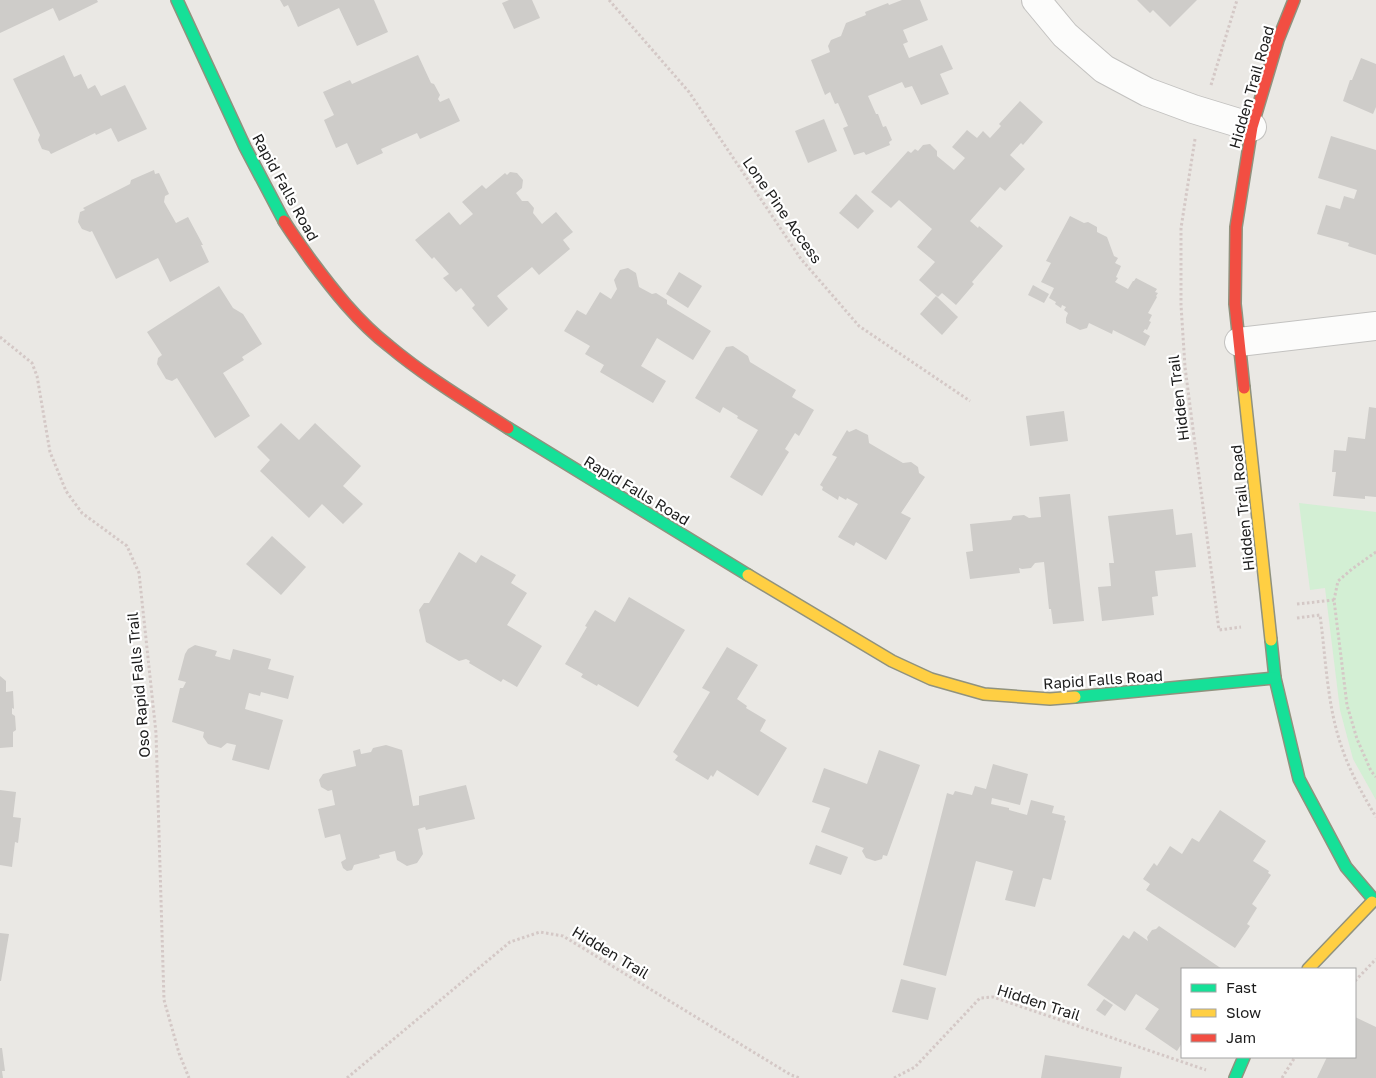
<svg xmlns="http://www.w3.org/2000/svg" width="1376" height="1078" font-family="'Golos Text',sans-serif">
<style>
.park{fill:#d3efd4}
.building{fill:#ceccc9}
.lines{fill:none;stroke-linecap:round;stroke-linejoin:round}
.street-casing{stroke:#c3c2c0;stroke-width:30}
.fast-casing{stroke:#90927e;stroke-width:14}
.slow-casing{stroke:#90927e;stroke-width:14}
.jam-casing{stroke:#90927e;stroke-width:14}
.path{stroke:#d4c8c6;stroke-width:3;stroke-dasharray:2.5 2.5;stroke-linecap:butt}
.street{stroke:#fcfcfb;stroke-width:28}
.fast{stroke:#16e098;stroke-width:11}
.slow{stroke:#ffcf43;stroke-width:11}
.jam{stroke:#f24e42;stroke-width:11}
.labels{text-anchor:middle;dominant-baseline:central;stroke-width:4.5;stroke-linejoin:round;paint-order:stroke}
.street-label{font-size:15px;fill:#1c1c1c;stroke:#fff}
</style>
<rect width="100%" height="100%" fill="#eae8e4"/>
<path class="park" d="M1299 503 1376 512V800L1353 759 1340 710 1325 588 1310 590Z"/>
<g class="building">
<path d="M0 0H97L98 2 59 21 53 8 0 33Z"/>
<path d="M280 0H374L388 32 357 46 339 8 298 27 288 5 284 7Z"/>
<path d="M509 0H532L540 18 514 29 502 3Z"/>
<path d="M902 0H920L928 20 903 30 908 42 903 44 909 58 942 45 953 69 940 74 949 94 921 105 912 86 905 88 902 82 868 96 876 114H878L883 127 886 126 892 140 889 142 890 145 866 155 864 152 854 155 843 128 848 126 838 103 835 104 830 92 825 95 811 60 830 52 828 46 831 40 841 36 846 23 866 15 865 12 888 3 889 5Z"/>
<path d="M1137 0H1197L1170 27 1153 10 1150 13Z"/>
<path d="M64 55 74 77 81 74 88 89 95 85 101 96 125 85 147 129 118 142 111 128 96 135 95 133 51 154 49 151 42 149 38 140 40 135 13 79Z"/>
<path d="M418 55 431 83 434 84 440 95 438 99 440 102 449 98 460 121 420 139 417 133 381 149 383 153 357 165 347 143 336 148 324 120 334 115 323 92 350 80 352 84Z"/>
<path d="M1361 58 1376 64V107L1373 114 1343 101 1350 80H1352Z"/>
<path d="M1020 101 1043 122 1023 145 1021 143 1010 155 1025 169 1005 191 1000 187 970 221 978 228 979 226 1003 246 972 282 974 284 956 305 942 293 938 297 919 280 935 262 917 247 932 229 899 200 891 208 871 192 908 151 911 153 915 149 918 151 923 145 930 144 937 151V156L954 170 965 158 952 147 967 130 977 138 983 131 990 138 1001 126 999 124Z"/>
<path d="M824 119 837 151 808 163 795 131Z"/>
<path d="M1331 136 1376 150V255L1348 246 1349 243 1317 234 1326 205 1340 209 1344 196 1354 199 1357 190 1318 178Z"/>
<path d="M154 170 155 174 159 173 169 194 165 196 164 202 176 223 188 217 203 245H201L209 262 170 282 158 258 116 279 92 231 90 232 82 229 78 222 80 212 85 210 83 208 130 184 131 180Z"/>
<path d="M510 172 517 173 523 180 522 188 516 193 522 201H528L534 208 533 213 542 224 556 212 573 232 563 240 570 249 539 275 532 267 497 296 508 309 488 327 472 308 475 305 461 288 456 292 443 278 449 274 434 257 432 259 415 240 449 212 460 225 473 214 462 202 482 185 486 189 505 173 507 175Z"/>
<path d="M856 194 874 211 858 229 839 213Z"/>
<path d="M1070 216 1084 223 1088 222 1097 227V232L1107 237 1114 256 1118 258 1115 263 1121 266 1116 277 1118 278 1115 282 1128 289 1133 281H1134L1136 278 1157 289 1155 292 1158 293 1156 296 1157 297 1148 313 1152 315 1149 321 1151 322 1147 330 1145 329 1143 332 1150 336 1145 346 1113 330 1112 334 1089 323 1087 328 1080 330 1066 323V318L1068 313 1064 310 1066 307 1062 305 1061 308 1055 304 1056 302 1049 298 1054 288 1041 282 1051 263 1046 261Z"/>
<path d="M628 268 636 273 639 287 652 294 656 293 667 300V304L711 331 693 360 657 338 641 366 666 381 653 403 600 372 604 365 585 354 590 346 564 331 577 310 586 315 600 292 611 299 617 289 614 280 620 270Z"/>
<path d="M679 272 702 286 688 308 666 294Z"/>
<path d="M1033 285 1049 294 1044 303 1028 295Z"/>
<path d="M219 286 233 308 243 314 262 344 242 357 244 360 223 373 250 416 215 438 177 378 172 381 166 379 157 364 158 358 162 355 147 332Z"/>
<path d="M936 296 958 317 942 335 920 314Z"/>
<path d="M733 346 748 356 750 362 796 390 792 397 814 410 799 436 795 433 785 449 789 452 762 496 730 477 758 430 737 418 738 416 723 407 720 413 695 398 726 347Z"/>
<path d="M1369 407 1376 408V497L1365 496V499L1333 496 1336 472H1332L1334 450 1346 451 1348 437 1365 439Z"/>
<path d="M1064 411 1068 441 1030 446 1026 416Z"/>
<path d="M281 423 299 440 315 423 361 466 343 486 363 504 343 524 322 504 309 518 260 471 270 460 257 447Z"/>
<path d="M856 429 868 435 869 443 903 463 911 462 918 467 919 473 925 477 901 513 911 518 886 560 856 542 854 546 838 537 858 504 847 498 846 500 839 496 838 500 822 490 823 487 820 485 837 457 832 455 847 430 849 432Z"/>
<path d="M1070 494 1084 621 1053 624 1051 609H1049L1044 562 1035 563 1031 568 1022 569 1019 568 1020 573 970 579 966 552 973 551 970 524 1011 520 1013 516 1024 515 1029 518 1041 517 1039 497Z"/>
<path d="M1173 509 1176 535 1192 533 1196 567 1155 571 1158 596 1152 597 1154 615 1102 621 1098 587 1111 586 1109 563H1114L1108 516Z"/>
<path d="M272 536 306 567 281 595 246 564Z"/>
<path d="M459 552 476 563 481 555 516 575 511 583 527 593 507 625 542 646 517 687 503 679 501 682 469 663 470 661 466 659 459 661 426 642 419 610 424 603H429Z"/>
<path d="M629 597 685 630 638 707 598 684 597 686 581 677 583 674 565 664 587 627 585 626 595 610 615 622Z"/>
<path d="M195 645 217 651 215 656 230 660 233 649 271 659 268 669 294 676 288 699 261 692 260 696 249 693 245 709 283 720 269 770 232 760 236 745 227 743 221 748 208 744 203 737 204 732 172 722 180 688H183L186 682 178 680 185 654 188 649Z"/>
<path d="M727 647 758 665 737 699 747 706 746 708 766 720 760 731 787 748 758 796 717 770 713 777 711 775 708 780 675 760 678 756 673 752 710 692 702 688Z"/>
<path d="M0 676 6 681V692L13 691 14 709 12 708V714L15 716 16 730 13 732V747L0 748Z"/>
<path d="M386 745 402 750 413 806 419 805V796L466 785 475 819 426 830 425 827 418 829 423 854 417 863 407 866 397 860 395 851 379 855 380 858 354 865 352 870 347 871 343 868 341 862 346 859 340 834 325 838 318 809 335 805 332 790 328 791 321 787 319 780 323 774 356 766 353 751 360 749 361 754 371 752 373 748Z"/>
<path d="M879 750 920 765 887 856 883 855 882 859 875 861 866 858 862 851 864 848 821 832 830 808 812 802 824 768 867 784Z"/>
<path d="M993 764 1028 774 1020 805 992 798 991 804 1009 808V810L1027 815 1031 800 1054 806 1052 813 1065 816 1064 820 1066 821 1051 880 1043 878 1035 907 1005 900 1013 871 976 861 946 976 903 965 947 793 953 795 955 791 972 795 975 786 986 789Z"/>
<path d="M0 790 16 792 13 817 21 818 18 843 15 842 12 867 0 865Z"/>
<path d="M1220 810 1266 841 1253 861 1269 871 1268 873 1271 875 1252 904 1257 908 1247 924 1250 926 1235 948 1146 890 1150 884 1143 879 1154 863 1157 866 1170 846 1182 854 1192 838 1199 842Z"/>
<path d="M816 845 848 857 841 875 809 864Z"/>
<path d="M1159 926 1222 969H1182V1043L1177 1051 1145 1029 1159 1009 1136 994 1125 1011 1087 985 1123 935 1129 939 1134 931 1148 941 1147 937 1152 930 1156 929Z"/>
<path d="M0 933 9 934 1 981H0Z"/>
<path d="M901 979 936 988 928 1020 892 1012Z"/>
<path d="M1104 999 1113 1005 1105 1016 1096 1010Z"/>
<path d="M1355 1017 1376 1027V1078H1317L1327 1057H1355Z"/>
<path d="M0 1048H2L5 1071H2L3 1078H0Z"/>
<path d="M1045 1055 1122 1067 1120 1078H1041Z"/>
</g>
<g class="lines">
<g class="street-casing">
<g id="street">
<path d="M1036 0 1065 35 1104 69 1147 92 1193 109 1252 127"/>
<path d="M1239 342 1376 326"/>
</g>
</g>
<g class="fast-casing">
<g id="fast">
<path d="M177 0 245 147 284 221"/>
<path d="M508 428 748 575"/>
<path d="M1271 640 1275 678 1299 779 1346 867 1374 900 1372 902"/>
<path d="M1075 697 1275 678"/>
<path d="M1235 1078 1244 1057"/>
</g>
</g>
<g class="slow-casing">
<g id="slow">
<path d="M1244 388 1271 640"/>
<path d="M748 575 892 661 931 679 984 694 1050 699 1075 697"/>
<path d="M1308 969 1372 902"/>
</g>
</g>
<g class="jam-casing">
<g id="jam">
<path d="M284 221C292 234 301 246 310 259 333 290 358 322 389 346 426 377 468 402 508 428"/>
<path d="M1244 388 1235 304 1236 227 1252 127 1278 40 1294 0"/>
</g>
</g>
<g class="path">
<path d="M609 0 689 92 801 259 859 326 970 401"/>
<path d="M1211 85 1237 0"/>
<path d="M1195 139 1181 228V305L1185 367 1219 630 1241 627"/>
<path d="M0 337 32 363 37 376 50 452 66 491 82 513 127 546 139 573 156 733 164 1000 179 1053 189 1078"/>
<path d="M1376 552 1352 569 1338 581 1334 600 1347 705 1357 739 1371 771 1376 777"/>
<path d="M1297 604 1334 600"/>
<path d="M1297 618 1320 615C1326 659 1327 706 1342 748 1350 772 1363 795 1376 817"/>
<path d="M1355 981 1376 959"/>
<path d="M347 1078 510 942 540 932 563 936 791 1075 800 1078"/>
<path d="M894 1078 915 1067 980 998 993 997 1206 1070"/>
<path d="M1282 1078 1295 1057"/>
</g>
<use href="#street" class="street"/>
<use href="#fast" class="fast"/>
<use href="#slow" class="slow"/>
<use href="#jam" class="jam"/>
</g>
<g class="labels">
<g class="street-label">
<text transform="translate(1251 87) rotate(-74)">Hidden Trail Road</text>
<text transform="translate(286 187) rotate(61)">Rapid Falls Road</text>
<text transform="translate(783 210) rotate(55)">Lone Pine Access</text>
<text transform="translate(1178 398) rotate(-97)">Hidden Trail</text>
<text transform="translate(637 490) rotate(31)">Rapid Falls Road</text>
<text transform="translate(1242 508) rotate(-96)">Hidden Trail Road</text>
<text transform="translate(1103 679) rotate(-4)">Rapid Falls Road</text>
<text transform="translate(138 685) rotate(-95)">Oso Rapid Falls Trail</text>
<text transform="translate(611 952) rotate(31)">Hidden Trail</text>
<text transform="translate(1039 1002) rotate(18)">Hidden Trail</text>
</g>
</g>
<rect x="1181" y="968" width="175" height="90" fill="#ffffff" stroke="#a4a4a4"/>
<rect x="1191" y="984" width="25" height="8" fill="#16e098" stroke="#a4a4a4"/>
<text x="1226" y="993" font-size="15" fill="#1c1c1c">Fast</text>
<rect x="1191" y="1009" width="25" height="8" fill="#ffcf43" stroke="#a4a4a4"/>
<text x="1226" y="1018" font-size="15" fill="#1c1c1c">Slow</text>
<rect x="1191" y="1034" width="25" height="8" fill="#f24e42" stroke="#a4a4a4"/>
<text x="1226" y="1043" font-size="15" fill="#1c1c1c">Jam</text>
</svg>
